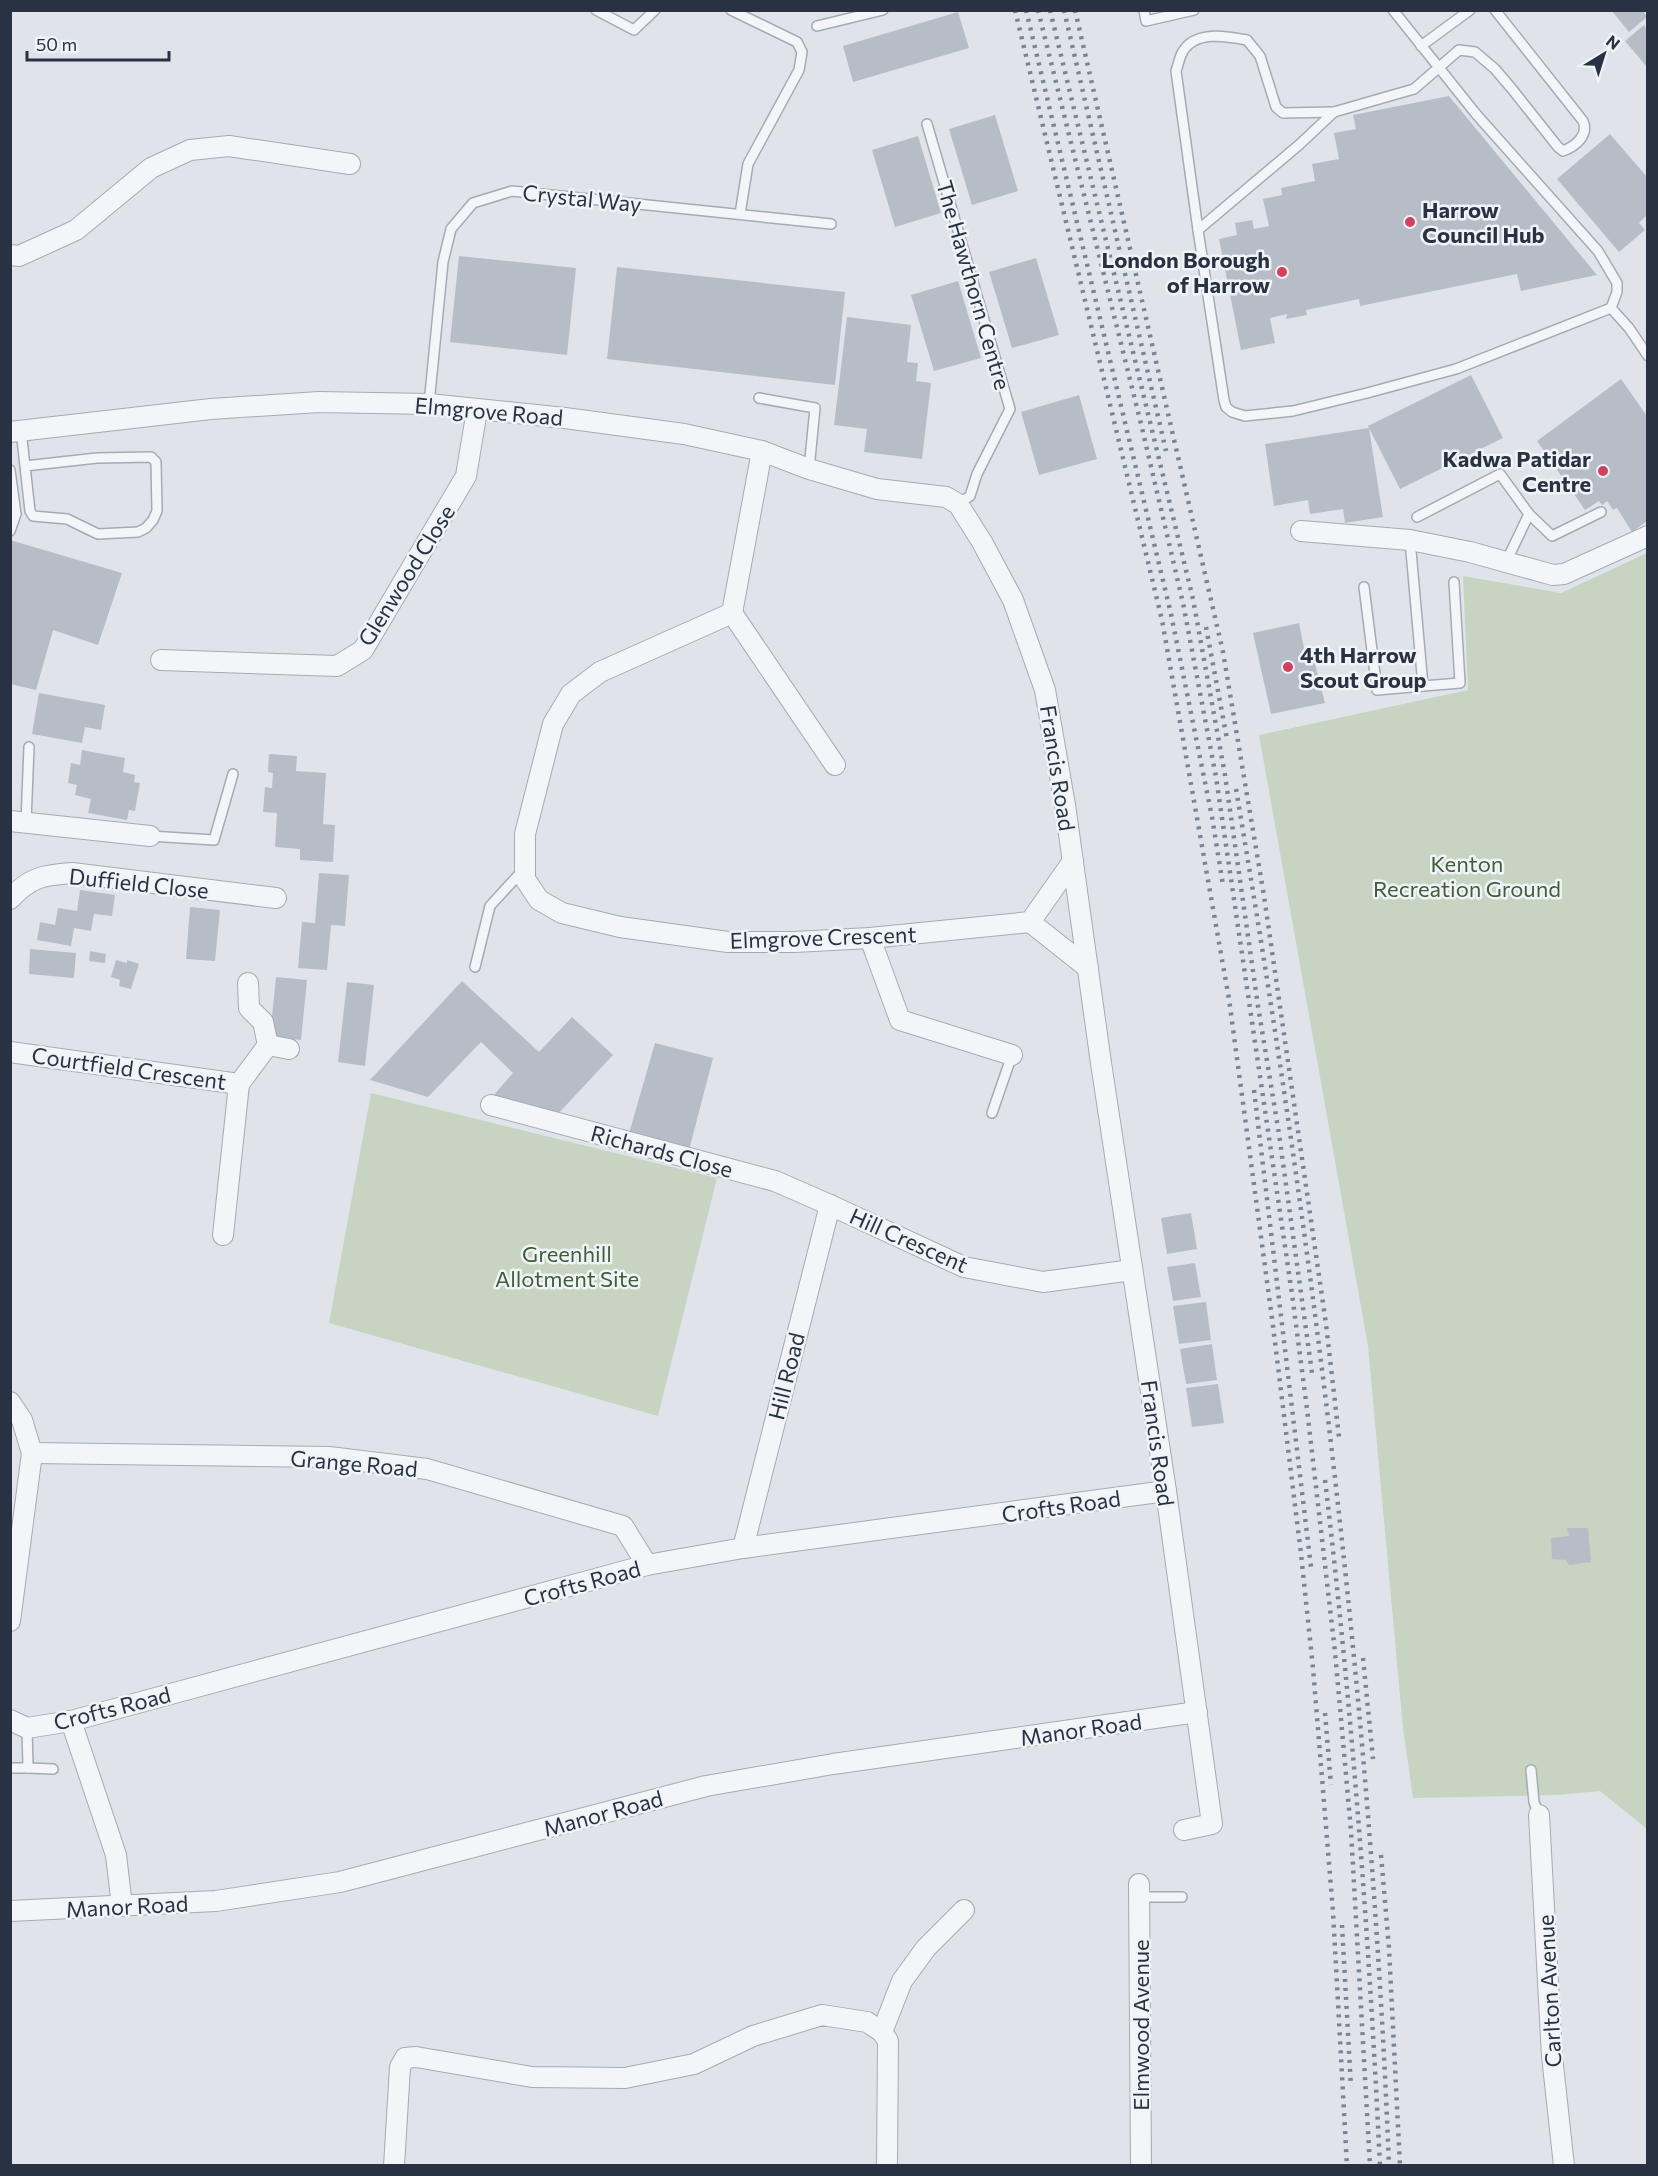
<svg xmlns="http://www.w3.org/2000/svg" width="1658" height="2176" font-family="Commissioner,sans-serif">
<style>
.green{fill:#c6d4c1}
.building{fill:#b7bdc7}
.lines{fill:none;stroke-linecap:round;stroke-linejoin:round}
.lane-casing{stroke:#a5abb4;stroke-width:12}
.street-casing{stroke:#a5abb4;stroke-width:22}
.lane{stroke:#f3f5f8;stroke-width:9}
.street{stroke:#f3f5f8;stroke-width:20}
.rail{stroke:#798494;stroke-width:4.5;stroke-dasharray:3 6;stroke-linecap:butt}
.poi-dot{fill:#d2425c;stroke:#f0f3f7;stroke-width:2}
.labels{text-anchor:middle;dominant-baseline:central;stroke-width:5;stroke-linejoin:round;paint-order:stroke}
.street-label{font-size:22px;fill:#283242;stroke:#f0f3f7}
.poi-label{font-size:22px;font-weight:bold;fill:#283242;stroke:#f0f3f7;text-anchor:start}
.park-label{font-size:22px;fill:#3e5e35;stroke:#f0f3f7}
</style>
<rect width="100%" height="100%" fill="#e0e4ea"/>
<g class="green">
<path d="M1647 553V1829L1600 1791 1556 1795 1413 1798 1403 1728 1368 1346 1259 735 1468 690 1463 576 1561 593Z"/>
<path d="M371 1093 717 1178 658 1416 329 1323Z"/>
</g>
<g class="building">
<path d="M1611 10H1642L1647 17 1629 32Z"/>
<path d="M958 12 969 48 853 82 843 46Z"/>
<path d="M1644 25 1647 30V67L1625 41Z"/>
<path d="M1449 96 1597 275 1521 291 1517 274 1360 306 1359 299 1306 310 1307 315 1286 319 1287 314 1270 318 1275 343 1241 350 1219 239 1237 235 1235 223 1252 220 1254 229 1269 226 1263 199 1282 195 1281 188 1315 181 1312 164 1339 159 1334 133 1356 129 1353 115Z"/>
<path d="M995 115 1018 191 972 205 949 129Z"/>
<path d="M1610 134 1647 177V215L1639 223 1645 230 1619 252 1557 179Z"/>
<path d="M918 136 941 213 895 227 872 150Z"/>
<path d="M459 256 576 268 567 355 450 342Z"/>
<path d="M1036 258 1059 335 1012 348 989 272Z"/>
<path d="M617 267 845 292 835 385 607 359Z"/>
<path d="M958 281 981 358 934 371 911 295Z"/>
<path d="M847 317 911 325 907 362 918 363 916 381 931 383 922 459 864 452 867 429 834 425Z"/>
<path d="M1471 375 1503 438 1400 489 1368 426Z"/>
<path d="M1621 379 1647 416V521L1632 532 1617 508 1613 510 1607 501 1602 505 1599 501 1585 510 1537 441Z"/>
<path d="M1079 395 1097 459 1039 475 1021 412Z"/>
<path d="M1369 428 1383 517 1345 523 1343 509 1310 514 1308 500 1274 506 1265 444Z"/>
<path d="M10 540 122 573 98 645 53 630 36 690 10 684Z"/>
<path d="M1299 623 1306 658 1313 656 1325 703 1271 714 1253 633Z"/>
<path d="M39 693 105 705 101 730 85 727 82 743 32 734Z"/>
<path d="M82 750 125 758 123 772 135 775 134 782 140 783 135 811 129 810 127 820 88 813 91 799 75 795 77 785 68 783 71 763 80 765Z"/>
<path d="M269 754 297 756 296 771 326 773 323 824 335 825 333 862 300 860V849L275 847 277 813 263 812 265 787 272 788 273 773 268 772Z"/>
<path d="M319 873 349 875 345 926 331 925 327 970 298 968 302 922 315 923Z"/>
<path d="M80 890 115 895 112 916 94 914 91 931 74 928 71 946 37 940 40 922 55 925 58 908 77 911Z"/>
<path d="M190 907 220 910 215 961 186 959Z"/>
<path d="M30 949 76 953 74 978 29 974Z"/>
<path d="M90 951 106 954 105 963 89 961Z"/>
<path d="M116 960 127 963V960L139 964 131 989 119 986 120 980 111 977Z"/>
<path d="M276 977 307 980 301 1040 270 1037Z"/>
<path d="M462 981 539 1052 572 1017 613 1055 556 1116 492 1097 513 1073 481 1042 428 1097 370 1080Z"/>
<path d="M347 982 374 985 365 1066 338 1062Z"/>
<path d="M655 1043 713 1058 688 1154 628 1137Z"/>
<path d="M1191 1213 1197 1249 1167 1254 1161 1218Z"/>
<path d="M1195 1263 1201 1297 1173 1301 1167 1267Z"/>
<path d="M1206 1302 1211 1340 1179 1344 1173 1306Z"/>
<path d="M1212 1344 1217 1380 1186 1384 1180 1349Z"/>
<path d="M1218 1384 1224 1423 1192 1427 1186 1388Z"/>
<path d="M1567 1528H1588L1591 1562 1569 1565 1566 1560 1552 1559 1551 1538 1569 1536Z"/>
</g>
<g class="lines">
<g class="lane-casing">
<g id="lane">
<path d="M596 10 634 30 655 10"/>
<path d="M731 10 797 42 802 52 799 70 748 164 740 214"/>
<path d="M1144 10 1146 21 1194 10"/>
<path d="M1393 10 1476 114 1598 251 1617 283V292L1611 308 1456 369 1367 393 1293 411 1245 416 1232 412 1226 407 1224 400 1198 230 1300 144 1334 112 1414 89 1459 50 1475 52 1495 69 1512 89 1558 147 1563 151C1576 146 1589 135 1583 121L1495 10"/>
<path d="M817 26 883 10"/>
<path d="M1421 46 1470 10"/>
<path d="M927 124 1010 409 977 474 970 496 958 504"/>
<path d="M1198 230 1176 71C1178 66 1179 59 1182 53 1194 30 1226 36 1247 40L1260 56 1276 107 1283 113 1334 112"/>
<path d="M1611 308 1629 328 1648 356"/>
<path d="M759 398 815 408 809 469"/>
<path d="M429 404 443 262 451 229 473 203 512 191 831 224"/>
<path d="M21 430 30 511 33 516 67 519 98 534 138 532 146 528 153 520 157 511 156 462 151 457 97 458 25 466"/>
<path d="M10 470 16 514 10 531"/>
<path d="M1529 514 1552 536 1601 512"/>
<path d="M1417 517 1500 474 1529 514 1506 562"/>
<path d="M1364 587 1377 690 1423 686 1410 540"/>
<path d="M1423 686 1460 683 1454 582"/>
<path d="M26 822 29 747"/>
<path d="M150 836 214 840 233 774"/>
<path d="M475 967 490 906 523 870"/>
<path d="M992 1113 1012 1055"/>
<path d="M27 1728 28 1768 53 1769"/>
<path d="M10 1768H28"/>
<path d="M1531 1770 1534 1802 1539 1815"/>
<path d="M1139 1897H1182"/>
</g>
</g>
<g class="street-casing">
<g id="street">
<path d="M10 255 19 256 76 230 151 168 190 150 229 146 350 164"/>
<path d="M10 432 211 409 319 402 429 404 565 418 684 434 762 451 809 469 877 489 946 497 958 504 982 542 1013 600 1045 690 1065 805 1101 1063 1166 1491 1212 1824 1184 1830"/>
<path d="M762 451 732 613 600 672 571 694 553 724 525 834V879L539 900 562 913 620 927 728 942H794L870 938 1030 922 1073 861"/>
<path d="M1301 531 1410 540 1470 552 1553 575 1564 574 1575 569 1648 536"/>
<path d="M732 613 835 765"/>
<path d="M161 660 337 666 363 650 466 476 477 410"/>
<path d="M10 821 150 836"/>
<path d="M10 899C30 877 44 875 72 873L276 898"/>
<path d="M1030 922 1088 968"/>
<path d="M870 938 900 1020 1012 1055"/>
<path d="M248 983 249 1008 263 1022 268 1045"/>
<path d="M10 1052 239 1084 223 1235"/>
<path d="M239 1084 268 1045 289 1049"/>
<path d="M491 1105 775 1181 830 1205 964 1267 1043 1282 1132 1270"/>
<path d="M10 1402 22 1420 32 1453 10 1621"/>
<path d="M32 1453 329 1457 427 1469 623 1526 647 1565"/>
<path d="M743 1548 830 1205"/>
<path d="M10 1720 27 1728 71 1721 647 1565 743 1548 1166 1491"/>
<path d="M71 1721 116 1855 122 1906"/>
<path d="M1539 1815 1552 2056 1564 2166"/>
<path d="M1139 1884 1141 2166"/>
<path d="M10 1911 216 1901 340 1882 706 1786 833 1764 1197 1712"/>
<path d="M882 2032 902 1981 926 1948 964 1910"/>
<path d="M394 2166 400 2067 405 2058 416 2057 532 2077 625 2078 694 2064 753 2036 822 2015 867 2022 882 2032 888 2041 887 2166"/>
</g>
</g>
<use href="#lane" class="lane"/>
<use href="#street" class="street"/>
<g class="rail">
<path d="M1015 10 1162 620 1229 999 1273 1326 1301 1554 1313 1668 1333 1912 1347 2166"/>
<path d="M1026 10 1171 614 1212 817 1223 885"/>
<path d="M1038 10 1142 428 1183 603 1216 777 1292 1294 1307 1409 1335 1652 1351 1831 1370 2166"/>
<path d="M1050 10 1193 599 1225 775 1258 1006 1279 1134 1312 1373"/>
<path d="M1064 10 1166 451"/>
<path d="M1075 10 1223 652 1264 896 1326 1324 1339 1437"/>
<path d="M1206 627 1227 739"/>
<path d="M1236 789C1313 1244 1371 1704 1389 2166"/>
<path d="M1254 1090 1311 1567"/>
<path d="M1325 1480C1352 1708 1369 1936 1380 2166"/>
<path d="M1363 1658 1373 1759"/>
<path d="M1325 1713 1331 1785"/>
<path d="M1381 1855 1389 1948 1400 2166"/>
<path d="M1342 1925 1351 2087"/>
</g>
</g>
<g class="poi-dot">
<circle cx="1410" cy="222" r="6"/>
<circle cx="1282" cy="272" r="6"/>
<circle cx="1603" cy="471" r="6"/>
<circle cx="1288" cy="667" r="6"/>
</g>
<g class="labels">
<g class="street-label">
<text transform="translate(582 198) rotate(6)">Crystal Way</text>
<text transform="translate(974 285) rotate(74)">The Hawthorn Centre</text>
<text transform="translate(489 411) rotate(5)">Elmgrove Road</text>
<text transform="translate(406 575) rotate(-58)">Glenwood Close</text>
<text transform="translate(1058 768) rotate(81)">Francis Road</text>
<text transform="translate(139 883) rotate(6)">Duffield Close</text>
<text transform="translate(823 937) rotate(-2)">Elmgrove Crescent</text>
<text transform="translate(129 1068) rotate(8)">Courtfield Crescent</text>
<text transform="translate(662 1151) rotate(15)">Richards Close</text>
<text transform="translate(909 1240) rotate(24)">Hill Crescent</text>
<text transform="translate(786 1376) rotate(-76)">Hill Road</text>
<text transform="translate(1158 1443) rotate(82)">Francis Road</text>
<text transform="translate(354 1463) rotate(5)">Grange Road</text>
<text transform="translate(1061 1506) rotate(-8)">Crofts Road</text>
<text transform="translate(582 1583) rotate(-15)">Crofts Road</text>
<text transform="translate(112 1708) rotate(-14)">Crofts Road</text>
<text transform="translate(1081 1729) rotate(-8)">Manor Road</text>
<text transform="translate(603 1813) rotate(-15)">Manor Road</text>
<text transform="translate(127 1906) rotate(-3)">Manor Road</text>
<text transform="translate(1549 1991) rotate(-93)">Carlton Avenue</text>
<text transform="translate(1140 2025) rotate(-90)">Elmwood Avenue</text>
</g>
<g class="poi-label">
<text x="1422" y="209">Harrow<tspan x="1422" dy="25">Council Hub</tspan></text>
<text x="1270" y="259" text-anchor="end">London Borough<tspan x="1270" dy="25">of Harrow</tspan></text>
<text x="1591" y="458" text-anchor="end">Kadwa Patidar<tspan x="1591" dy="25">Centre</tspan></text>
<text x="1300" y="654">4th Harrow<tspan x="1300" dy="25">Scout Group</tspan></text>
</g>
<g class="park-label">
<text x="1467" y="863">Kenton<tspan x="1467" dy="25">Recreation Ground</tspan></text>
<text x="567" y="1253">Greenhill<tspan x="567" dy="25">Allotment Site</tspan></text>
</g>
</g>
<rect width="1658" height="2176" fill="none" stroke="#283242" stroke-width="24"/>
<g transform="translate(1604 54) rotate(38)" stroke="#f0f3f7" stroke-width="4.5" paint-order="stroke">
<path d="M0-4.5L10 22L0 15L-10 22Z" fill="#283242"/>
<text y="-9" font-size="16" font-weight="bold" text-anchor="middle" fill="#283242">N</text>
</g>
<path d="M27 51v9h142v-9" fill="none" stroke="#283242" stroke-width="3"/>
<text x="36" y="51" font-size="18" fill="#283242" stroke="#f0f3f7" stroke-width="4.5" paint-order="stroke">50 m</text>
</svg>
